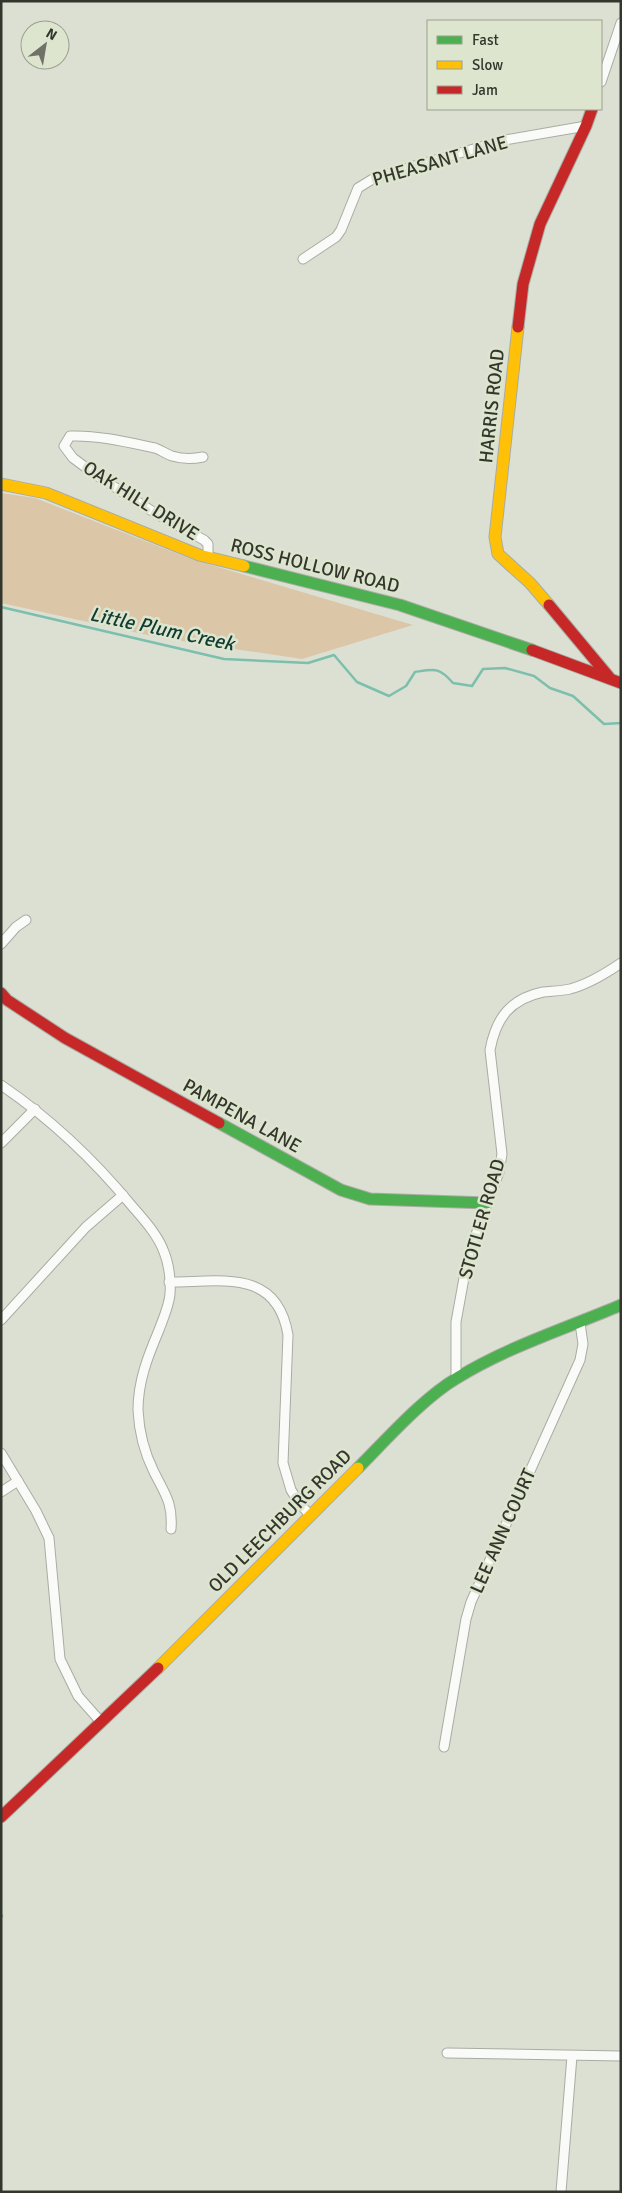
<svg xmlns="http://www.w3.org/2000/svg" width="622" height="2193" font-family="Signika,sans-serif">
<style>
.green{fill:#dbc6a8}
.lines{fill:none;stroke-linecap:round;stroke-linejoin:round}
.stream{stroke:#7cbfad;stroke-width:2.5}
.street-casing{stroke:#a9aca3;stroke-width:11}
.fast-casing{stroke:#a9aca3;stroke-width:13}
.slow-casing{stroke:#a9aca3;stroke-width:13}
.jam-casing{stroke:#a9aca3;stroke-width:13}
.street{stroke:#fafaf8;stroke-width:9}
.fast{stroke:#4caf50;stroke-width:11}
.slow{stroke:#ffc107;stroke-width:11}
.jam{stroke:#c62828;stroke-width:11}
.labels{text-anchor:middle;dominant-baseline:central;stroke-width:5;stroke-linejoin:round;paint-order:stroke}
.street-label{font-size:19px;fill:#33362d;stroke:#dde5ce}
.water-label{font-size:20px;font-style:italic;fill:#0f3b32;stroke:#dde5ce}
</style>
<rect width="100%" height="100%" fill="#dce0d3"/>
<path class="green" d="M1 493 35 498 191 559 413 625 302 659 161 638 1 603Z"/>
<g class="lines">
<g class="stream">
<path d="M1 607 224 659 308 663 334 655 357 682 389 696 406 686 415 672C435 669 439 667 453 683L472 686 483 669 505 668 534 676 550 688 573 696 604 724 621 723"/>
<path d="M1 1917 2 1916"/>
</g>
<g class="street-casing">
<g id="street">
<path d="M601 82 621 23"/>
<path d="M303 259 336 237 341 230 358 188 376 177 505 140 586 126"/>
<path d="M203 457C193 459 182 459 172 456 166 454 161 450 155 448 127 442 98 435 70 436L64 446 73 458 96 475 155 513 204 540 208 544V557"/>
<path d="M1 944 16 927 26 920"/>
<path d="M1 1085C51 1119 94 1160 132 1206 144 1220 158 1235 164 1252 169 1264 171 1281 170 1294 169 1306 163 1319 159 1330 148 1356 138 1381 138 1410 139 1432 144 1452 154 1472 165 1494 173 1503 171 1529"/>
<path d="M1 1143 35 1109"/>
<path d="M169 1282C221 1282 277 1268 288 1335L283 1463 291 1490 299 1503 310 1515"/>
<path d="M1 1320 86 1227 123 1195"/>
<path d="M456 1378V1322L468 1256 499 1172 502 1154 490 1050C496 1018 510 999 543 992 552 991 561 991 570 989 589 984 605 974 621 963"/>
<path d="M1 1453 36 1511 49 1538 60 1659 78 1696 101 1722"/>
<path d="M1 1492 18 1481"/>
<path d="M444 1747 466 1619 471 1602 580 1360 583 1344 580 1323"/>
<path d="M447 2053 621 2056"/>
<path d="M561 2192 572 2056"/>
</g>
</g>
<g class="fast-casing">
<g id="fast">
<path d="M244 566 400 605 532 650"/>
<path d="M219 1123 341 1190 370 1199 487 1203"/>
<path d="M358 1468C386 1440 423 1398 457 1378 507 1347 567 1328 621 1305"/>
</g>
</g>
<g class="slow-casing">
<g id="slow">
<path d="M518 327 495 537 498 554 530 583 549 605"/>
<path d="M1 484 46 493 199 555 244 566"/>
<path d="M158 1668 358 1468"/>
</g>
</g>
<g class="jam-casing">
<g id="jam">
<path d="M518 327 523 284 540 224 586 126 592 109"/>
<path d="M549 605 609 677"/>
<path d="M532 650 621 683"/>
<path d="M1 993 7 1000 65 1038 219 1123"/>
<path d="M1 1817 158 1668"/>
</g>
</g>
<use href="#street" class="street"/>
<use href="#fast" class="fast"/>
<use href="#slow" class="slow"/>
<use href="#jam" class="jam"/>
</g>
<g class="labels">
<g class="street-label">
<text transform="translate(440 161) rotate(-16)">PHEASANT LANE</text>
<text transform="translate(492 406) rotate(-84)">HARRIS ROAD</text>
<text transform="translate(141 501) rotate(32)">OAK HILL DRIVE</text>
<text transform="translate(315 566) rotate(14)">ROSS HOLLOW ROAD</text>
<text transform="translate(242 1116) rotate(29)">PAMPENA LANE</text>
<text transform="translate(482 1219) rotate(-74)">STOTLER ROAD</text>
<text transform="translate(280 1521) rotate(-45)">OLD LEECHBURG ROAD</text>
<text transform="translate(503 1531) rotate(-66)">LEE ANN COURT</text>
</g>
<g class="water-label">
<text transform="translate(162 629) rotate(12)">Little Plum Creek</text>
</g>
</g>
<rect width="622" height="2193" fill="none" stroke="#33362d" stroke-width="5"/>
<rect x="427" y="20" width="175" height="90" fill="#dde5ce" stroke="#999f8e"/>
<rect x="437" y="36" width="25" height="8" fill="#4caf50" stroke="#999f8e"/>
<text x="472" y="45" font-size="15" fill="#33362d">Fast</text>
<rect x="437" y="61" width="25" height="8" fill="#ffc107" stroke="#999f8e"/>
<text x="472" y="70" font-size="15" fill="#33362d">Slow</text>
<rect x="437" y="86" width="25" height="8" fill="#c62828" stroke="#999f8e"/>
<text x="472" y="95" font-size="15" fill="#33362d">Jam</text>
<g transform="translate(45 45) rotate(31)"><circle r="24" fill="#dde5ce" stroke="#999f8e"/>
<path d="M0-4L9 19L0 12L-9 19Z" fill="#6e7267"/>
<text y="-8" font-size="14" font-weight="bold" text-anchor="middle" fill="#33362d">N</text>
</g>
</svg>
